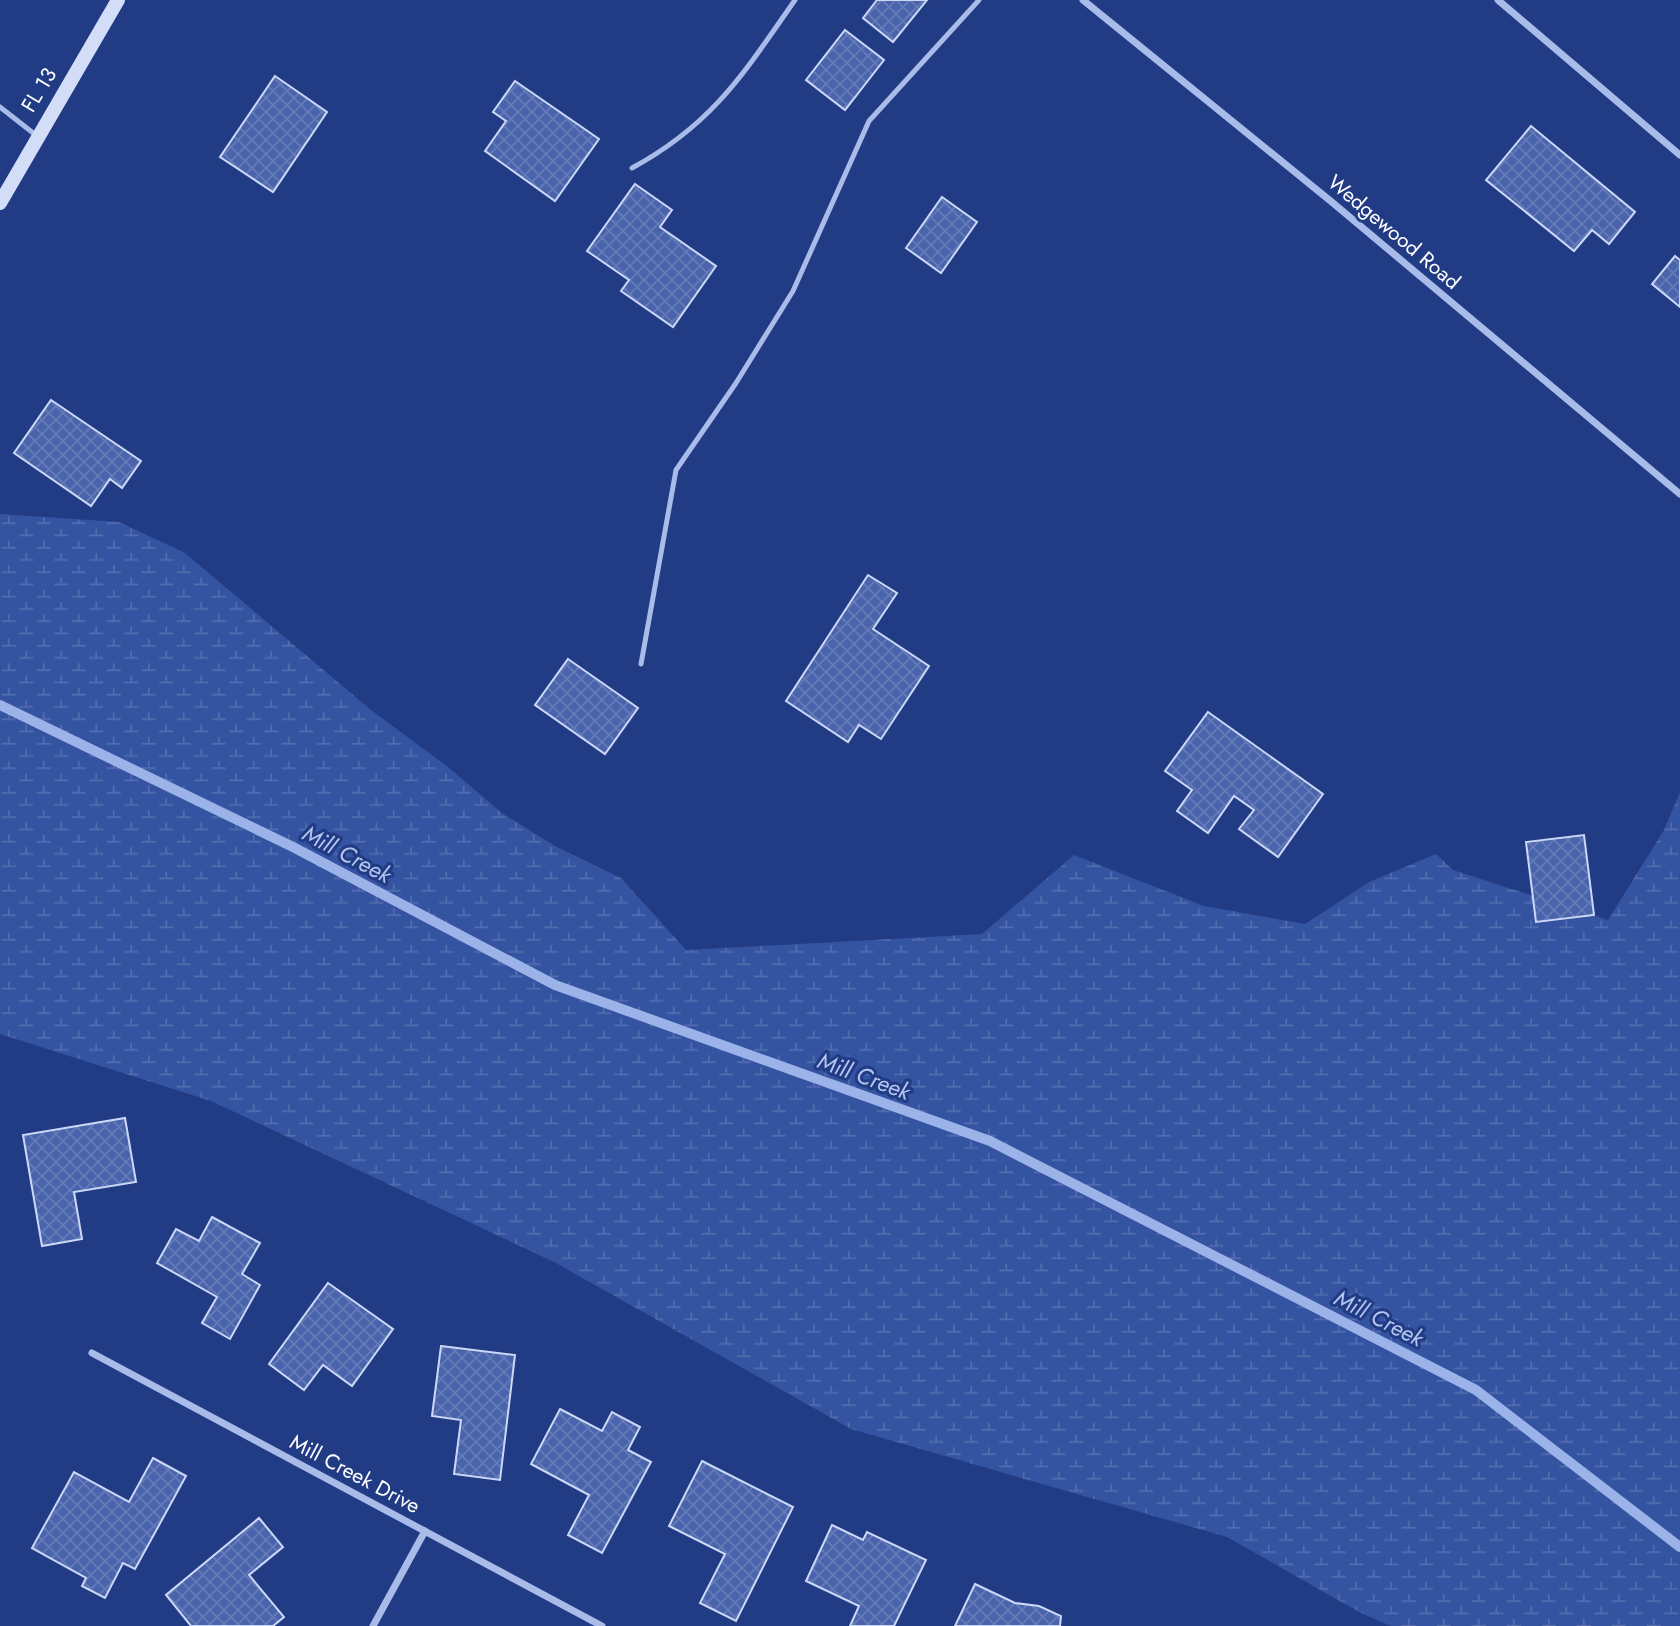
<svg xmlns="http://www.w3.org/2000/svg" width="1680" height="1626" font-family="Jost,sans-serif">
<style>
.wetland{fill:url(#wetland-marsh)}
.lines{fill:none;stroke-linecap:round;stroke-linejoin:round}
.stream{stroke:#9cb3ea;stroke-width:10}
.building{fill:url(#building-cross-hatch);stroke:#ccd8f7;stroke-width:2}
.service{stroke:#a8bbe9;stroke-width:5}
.minor{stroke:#a8bbe9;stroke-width:7}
.secondary{stroke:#d3ddf7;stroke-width:14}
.labels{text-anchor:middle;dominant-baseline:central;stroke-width:6;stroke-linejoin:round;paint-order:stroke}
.street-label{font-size:21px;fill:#fff;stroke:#213b84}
.water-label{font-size:23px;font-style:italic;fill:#b4c5f0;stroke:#213b84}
</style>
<defs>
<pattern id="wetland-marsh" width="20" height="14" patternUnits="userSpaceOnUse" patternTransform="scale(1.75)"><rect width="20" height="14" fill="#3453a1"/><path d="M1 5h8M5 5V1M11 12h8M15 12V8" fill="none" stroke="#526daf"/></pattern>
<pattern id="building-cross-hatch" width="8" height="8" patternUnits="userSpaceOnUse" patternTransform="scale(1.75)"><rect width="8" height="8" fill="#4964ac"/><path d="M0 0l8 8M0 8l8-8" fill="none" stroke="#647bb8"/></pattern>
</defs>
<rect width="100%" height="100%" fill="#213b84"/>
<path class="wetland" d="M0 514 119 522 185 553 371 710 448 767 502 813 555 846 621 878 686 950 982 934 1074 855 1204 906 1305 924 1369 882 1436 854 1453 870 1608 920 1664 830 1680 792V1626H1391L1361 1613 1227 1537 851 1429 554 1262 211 1101 0 1034Z"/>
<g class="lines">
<path class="stream" d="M0 705 293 847 555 985 990 1141 1476 1390 1680 1547"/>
</g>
<g class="building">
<path d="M877 0H927L893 42 863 18Z"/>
<path d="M845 30 884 60 845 110 806 80Z"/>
<path d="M275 76 327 112 273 192 220 157Z"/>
<path d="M515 81 599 139 555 201 485 151 506 121 493 112Z"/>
<path d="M1531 126 1635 212 1609 244 1592 230 1574 251 1486 180Z"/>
<path d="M635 184 672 210 660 227 716 266 673 327 621 291 629 280 587 251Z"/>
<path d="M942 197 977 222 941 273 906 248Z"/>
<path d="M1675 256 1680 260V307L1652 284Z"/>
<path d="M51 400 141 461 122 488 110 479 91 506 14 453Z"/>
<path d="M868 575 897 593 873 629 929 666 881 739 859 725 848 742 786 701Z"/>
<path d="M568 659 638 708 605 754 535 705Z"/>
<path d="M1208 712 1323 794 1278 857 1239 829 1254 810 1234 796 1208 833 1177 811 1192 790 1165 771Z"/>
<path d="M1584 835 1594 915 1536 922 1526 842Z"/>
<path d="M125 1118 136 1182 74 1192 82 1239 42 1246 23 1135Z"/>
<path d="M212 1217 260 1243 242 1274 260 1285 230 1339 202 1323 217 1297 157 1263 176 1229 199 1241Z"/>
<path d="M328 1283 393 1329 352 1386 323 1365 304 1390 269 1364Z"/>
<path d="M441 1346 515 1355 500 1480 454 1474 461 1420 432 1416Z"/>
<path d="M560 1409 602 1431 612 1412 640 1427 628 1450 651 1462 602 1553 568 1535 589 1495 531 1464Z"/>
<path d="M153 1458 186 1476 135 1569 123 1563 105 1598 82 1586 86 1578 32 1548 74 1472 129 1502Z"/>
<path d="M702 1461 793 1507 736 1621 700 1603 725 1554 669 1526Z"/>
<path d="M259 1518 283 1547 249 1575 284 1617 273 1626H191L166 1595Z"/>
<path d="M832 1525 863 1540 867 1532 926 1560 894 1626H850L859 1606 806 1581Z"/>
<path d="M975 1584 1015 1603 1039 1606 1061 1616 1060 1626H955Z"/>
</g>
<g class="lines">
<g class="service">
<path d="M0 107 37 136"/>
<path d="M632 168C713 124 744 73 795 0"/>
<path d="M641 664 676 470 736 383 793 291 869 121 979 0"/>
</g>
<g class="minor">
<path d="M1083 0 1333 203 1680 494"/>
<path d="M1498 0 1680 155"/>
<path d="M92 1353 602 1626"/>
<path d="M373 1626 425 1531"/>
</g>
<path class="secondary" d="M0 203 118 0"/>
</g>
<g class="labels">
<g class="street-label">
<text transform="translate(39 90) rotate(-59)">FL 13</text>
<text transform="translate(1394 232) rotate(40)">Wedgewood Road</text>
<text transform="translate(355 1474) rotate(28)">Mill Creek Drive</text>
</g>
<g class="water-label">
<text transform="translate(347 854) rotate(28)">Mill Creek</text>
<text transform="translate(864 1076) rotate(20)">Mill Creek</text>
<text transform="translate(1379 1318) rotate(27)">Mill Creek</text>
</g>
</g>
</svg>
